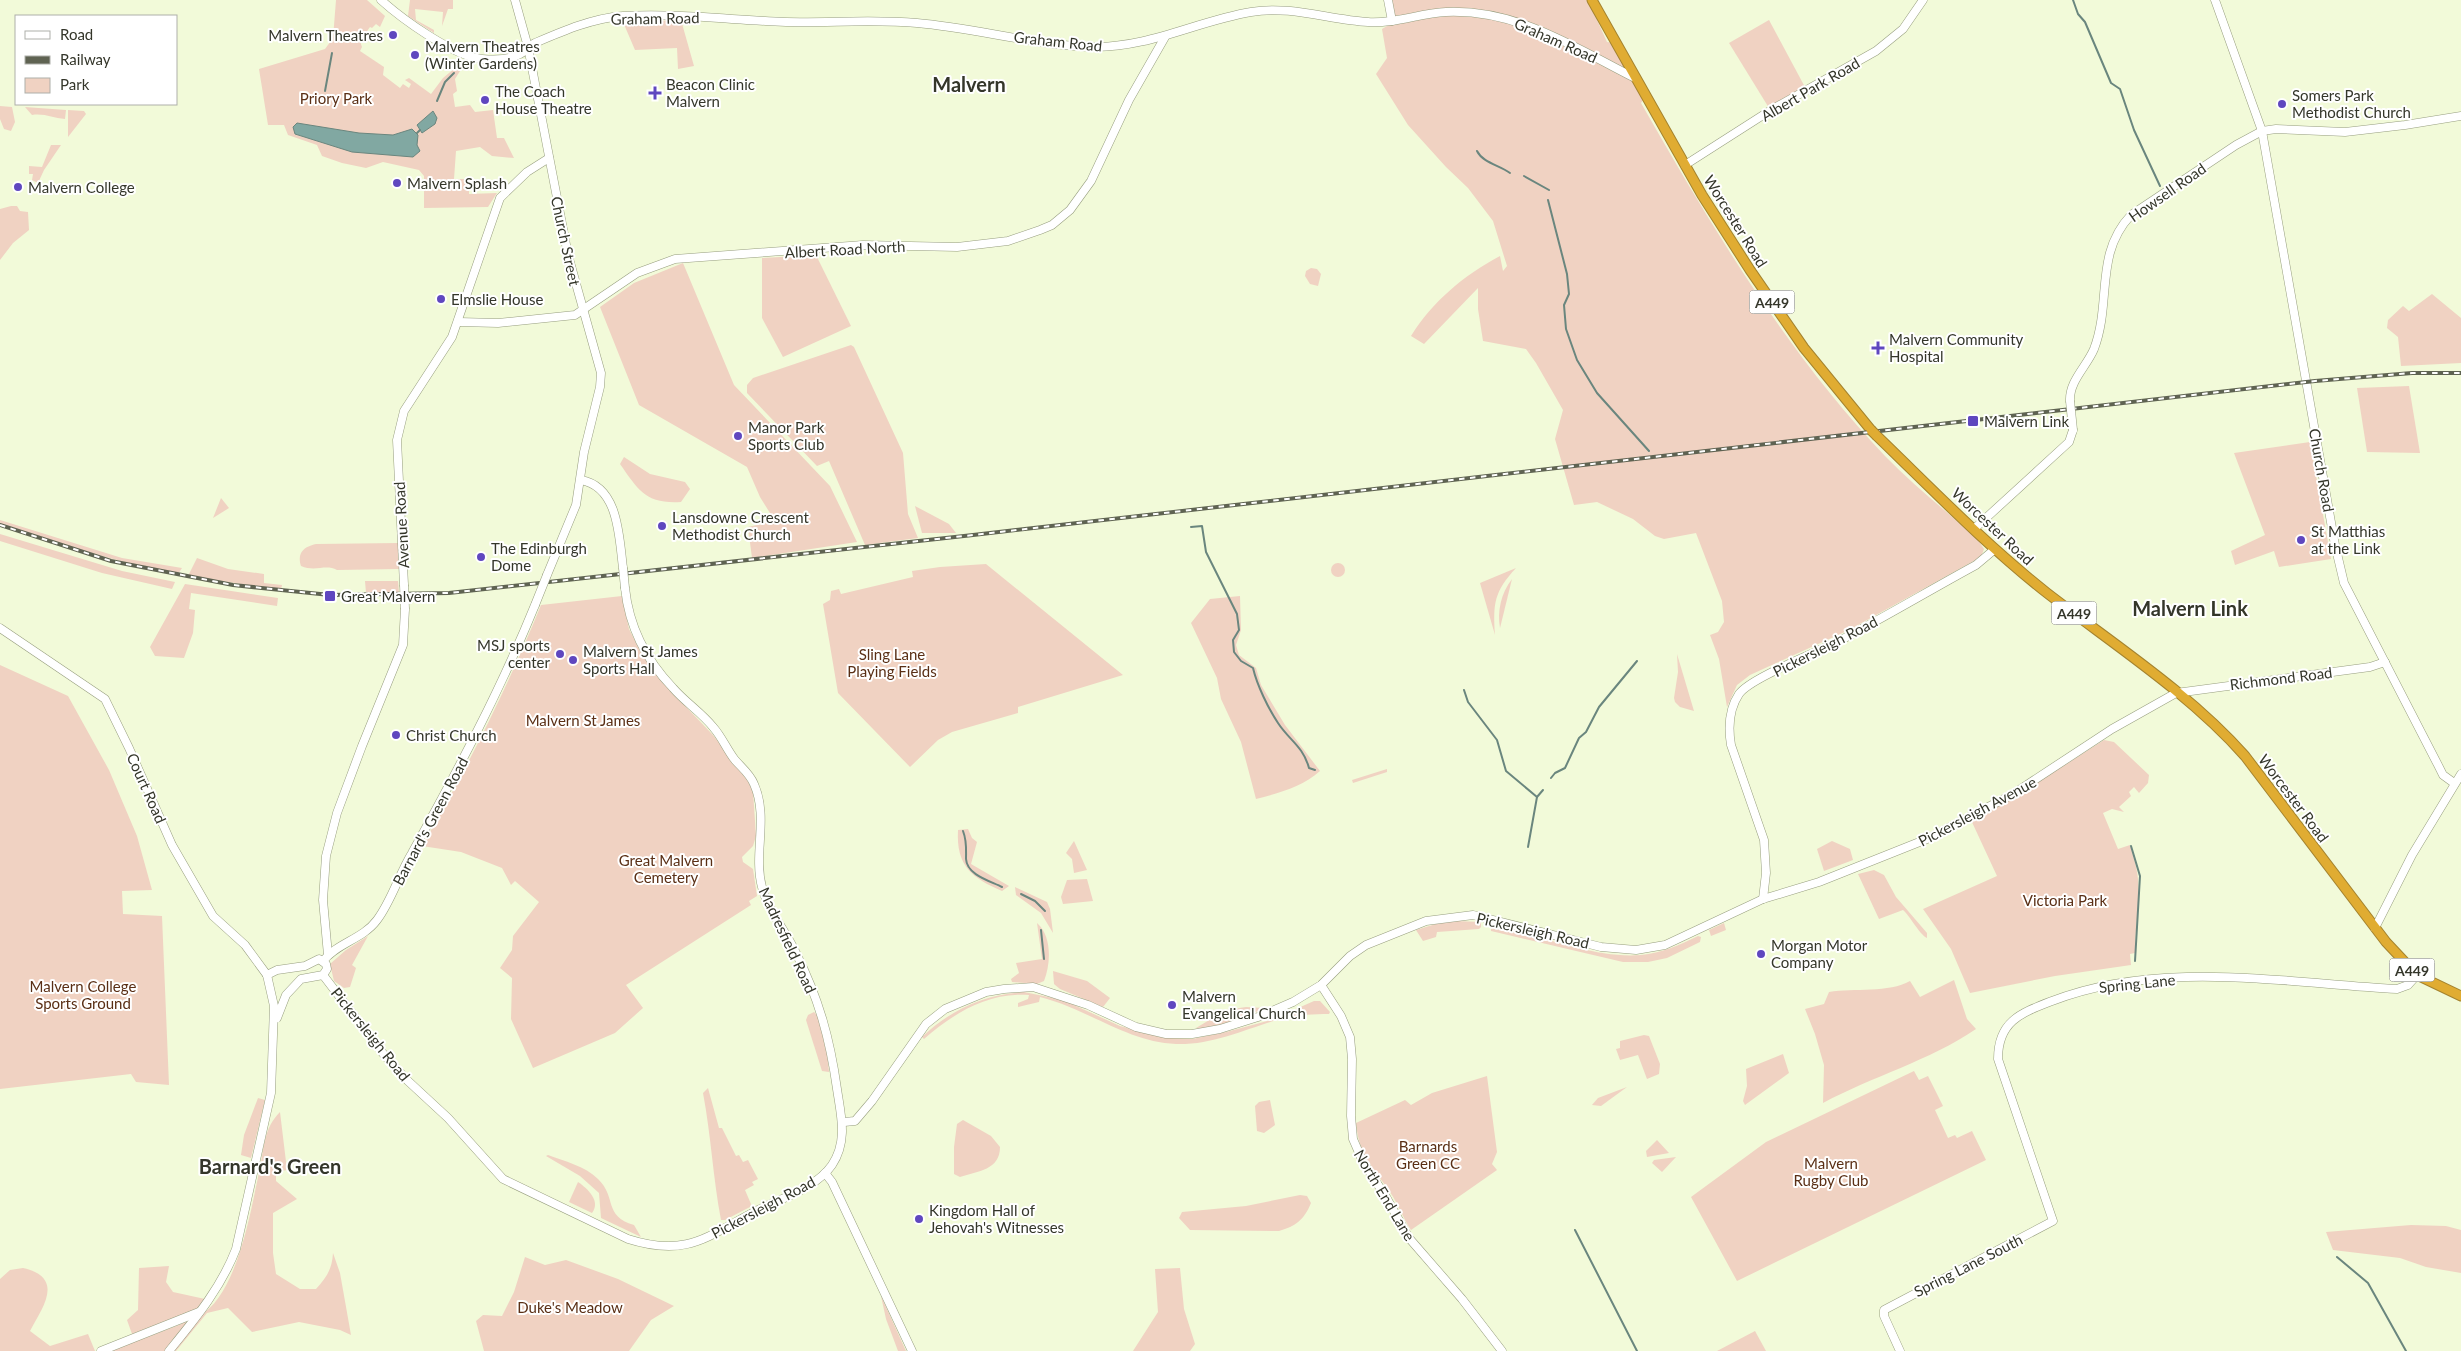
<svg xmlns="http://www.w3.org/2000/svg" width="2461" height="1351" font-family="Lato,sans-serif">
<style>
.green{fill:#f0d2c2}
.water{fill:#81a8a2;stroke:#6a867e}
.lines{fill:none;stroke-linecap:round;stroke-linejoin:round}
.stream{stroke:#6a867e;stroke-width:2}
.secondary-casing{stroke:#979e7f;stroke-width:9}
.highway-casing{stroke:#a4832f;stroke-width:11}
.secondary{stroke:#fff;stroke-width:8}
.highway{stroke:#e0ac32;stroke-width:9}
.rail-casing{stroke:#5f6352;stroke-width:4}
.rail{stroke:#fff;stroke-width:2;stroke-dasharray:5.5;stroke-linecap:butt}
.secondary-bridge-casing{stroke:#979e7f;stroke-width:9;stroke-linecap:butt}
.highway-bridge-casing{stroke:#a4832f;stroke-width:11;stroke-linecap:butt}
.secondary-bridge{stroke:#fff;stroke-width:8}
.highway-bridge{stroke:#e0ac32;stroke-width:9}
.poi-dot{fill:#5f47bf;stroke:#fff;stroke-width:2}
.labels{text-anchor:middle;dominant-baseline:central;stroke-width:4;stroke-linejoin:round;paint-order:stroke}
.shield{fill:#fff;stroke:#71726a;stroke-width:1}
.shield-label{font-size:14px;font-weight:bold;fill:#34362a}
.street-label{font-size:15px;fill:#34362a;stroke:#fff}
.poi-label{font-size:15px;fill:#34362a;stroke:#fff;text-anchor:start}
.park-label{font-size:15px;fill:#5a2f15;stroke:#fff}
.district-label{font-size:20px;font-weight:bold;fill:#34362a;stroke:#fff}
</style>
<rect width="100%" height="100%" fill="#f2fad9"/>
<g class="green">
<path d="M336 0H367L385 16 380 27 376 24 372 28 370 27 360 41 362 47 360 51 384 67 383 75 400 88 403 84 409 88 411 84 405 80 409 78 431 94 443 78 455 68 460 71 455 79 457 91 453 94 455 107 470 105 475 112 493 110 497 138H504L514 158 492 156 480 147 456 151 454 179H469V194L497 193 488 207 424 208V176L419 170 383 162 366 168 342 163 322 156 317 145 288 135 284 125H268L259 69 325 49 333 38Z"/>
<path d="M410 0H453V9H448L442 26 443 12 415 9 416 20 434 30V33L408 16Z"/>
<path d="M1390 0H1588L1607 42 1613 43 1644 99 1641 103C1711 226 1787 353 1885 456 1914 486 1948 512 1978 540L1984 549 1981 557 1849 630 1750 675 1737 685 1727 707 1719 659 1710 635 1718 632 1724 622 1722 601 1696 533 1664 539 1655 536 1633 519 1597 502 1574 505 1555 439 1563 410 1536 363 1526 349 1483 341 1478 309V288L1424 344 1411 336C1433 301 1463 276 1500 256L1503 271 1507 266 1493 221 1468 188 1446 167 1408 125 1376 74 1387 58 1382 29 1392 23Z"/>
<path d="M681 20 694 66 678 69 677 48 635 50 623 22Z"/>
<path d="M1769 20 1806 89 1769 108 1729 43Z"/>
<path d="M0 106 12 107 15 122 11 131 4 129 0 119Z"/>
<path d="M25 107 66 110 65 119C53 118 44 113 32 115Z"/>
<path d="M68 110 84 111 86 114 68 137Z"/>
<path d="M51 145H61L44 170 38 183 32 180 33 174H29V166L42 167Z"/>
<path d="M11 206H17L20 211 28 212 29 230 13 243 0 260V209Z"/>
<path d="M816 255 851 326 783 357 762 318V258Z"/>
<path d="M683 263 734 385 830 486 857 542 752 558 748 527 775 521 760 497 747 467 639 405 600 307 634 283Z"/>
<path d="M1311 268 1317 269 1321 274 1318 286 1310 284 1305 276 1306 271Z"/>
<path d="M2432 294 2461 318V363L2401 366 2398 337 2387 328 2388 320 2403 306 2409 311Z"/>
<path d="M851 345 854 347 903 453 908 514 918 538 865 545 829 461 817 466 747 393V385L753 378Z"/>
<path d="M2409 386 2420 453 2367 452 2357 388Z"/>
<path d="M2310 442 2331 559 2279 567 2274 551 2235 565 2231 551 2265 535 2234 453Z"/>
<path d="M624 457 650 474 685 482 690 489 681 502C646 504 639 491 620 464Z"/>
<path d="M221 498 229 508 213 518Z"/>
<path d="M915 506 949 524 956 533H922Z"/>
<path d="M0 520 122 558 182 568 178 574C117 562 59 544 0 524Z"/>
<path d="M0 534 122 571 175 582 172 589 102 573 0 541Z"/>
<path d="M398 543 399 569 337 570C326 564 315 572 301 566 297 552 304 547 316 544Z"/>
<path d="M197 558 228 569 264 574V583L282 585 281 590 188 576Z"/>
<circle cx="1338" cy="570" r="7"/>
<path d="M986 564 1123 675 1018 707V713L952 732 938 740 910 767 838 693 823 604 830 600 831 591 839 589 841 594 913 577 912 571 940 567Z"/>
<path d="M1516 568C1494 592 1493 603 1495 635L1480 583Z"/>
<path d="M1512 579 1500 628C1497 611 1501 593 1512 579Z"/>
<path d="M365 581H398L399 593H366Z"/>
<path d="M185 584 278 598 277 606 191 593 189 609 195 610 193 633 184 658 155 656 150 647Z"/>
<path d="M622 596 629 629 642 654 666 686 713 735 747 779 753 791 756 836 753 846 742 857 743 862 753 869 757 896 749 901 751 905 626 985 643 1008 615 1033 533 1068 511 1019 512 978 500 968 512 950 513 936 539 902 515 881 511 885 502 868 461 852 422 846C467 768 507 689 541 605Z"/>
<path d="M1240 596 1241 630 1236 645 1239 655 1256 668 1261 685 1285 725 1320 771C1302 787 1279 793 1256 799L1241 742 1221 699 1217 678 1191 623 1210 599Z"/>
<path d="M1677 654 1694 711 1680 707 1675 702 1674 698 1678 672Z"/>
<path d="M0 665 68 696 109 770 137 836 152 890 122 891 123 914 162 916 169 1085 136 1082 131 1074 0 1089Z"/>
<path d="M2104 740 2114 742 2149 775 2148 783 2139 793 2134 787 2129 792 2131 796 2119 807 2124 812 2112 809 2103 813 2118 849 2130 845C2133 856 2137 867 2138 879 2140 903 2135 928 2135 953L2130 954 2131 965 2055 976 1970 993 1951 949 1923 909 1997 876 1971 820 2027 789Z"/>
<path d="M1387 769V772L1353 783 1352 780Z"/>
<path d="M968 829 972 838 977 842 971 864 1009 886 1002 891C972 878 956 866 958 830Z"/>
<path d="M1074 841 1087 870 1074 873 1072 859 1066 853Z"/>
<path d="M1832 841 1850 849 1853 860 1824 871 1817 849Z"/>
<path d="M1874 870 1884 875 1896 897 1927 933V938C1920 935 1910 916 1903 910L1879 919 1858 874Z"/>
<path d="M1087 879 1093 901 1063 904 1061 897 1067 880Z"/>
<path d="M1015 887 1047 902 1050 909 1053 933 1041 913 1016 895Z"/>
<path d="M1456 921 1481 922V927L1479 929 1437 932 1436 937 1423 941 1416 930 1439 923Z"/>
<path d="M1037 923C1052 936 1051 963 1044 981L1037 984 1012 982 1011 979 1019 973 1016 963 1042 959Z"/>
<path d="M1724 923 1726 930 1711 936 1709 930Z"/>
<path d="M1491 925C1538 934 1593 959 1641 955 1661 953 1680 945 1698 936L1701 937 1700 942 1667 958 1648 962H1623L1491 931Z"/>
<path d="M368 936 352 965 356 968 350 987 344 988 334 981 330 964 346 950Z"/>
<path d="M1053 971 1087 981 1110 998 1103 1007 1060 989 1054 984Z"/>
<path d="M1954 980 1967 1019 1976 1029C1929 1061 1873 1076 1823 1103L1824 1065 1815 1034 1805 1009 1824 1004 1829 992C1854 988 1889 993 1910 981L1920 997Z"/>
<path d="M1024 992 1063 1000 1120 1026 1167 1038 1192 1039 1226 1032 1271 1020 1314 1001H1320L1330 1012 1329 1014C1313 1014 1295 1015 1280 1019 1245 1029 1213 1045 1176 1044 1127 1042 1088 1009 1040 997L1039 1002 1018 1007V1003L1028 999 1029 995C988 992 954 1013 924 1039L922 1037C950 1010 985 994 1024 992Z"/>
<path d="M1246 1007 1264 1008C1251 1015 1208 1034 1196 1028L1226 1010Z"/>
<path d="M814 1012 817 1015 827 1049 829 1072 822 1071 806 1020 808 1015Z"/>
<path d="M1644 1035 1649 1036 1660 1064 1659 1074 1647 1079 1638 1055 1620 1060 1616 1049 1620 1048V1041Z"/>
<path d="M1783 1054 1789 1073 1745 1105 1743 1101 1747 1086 1746 1069Z"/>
<path d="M1914 1071 1919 1080 1928 1076 1943 1106 1935 1110 1948 1138 1955 1135 1957 1138 1972 1131 1986 1160 1737 1281 1691 1197 1766 1142Z"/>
<path d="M1487 1076 1497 1152 1492 1164 1497 1170 1411 1230C1403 1218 1398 1204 1390 1192 1373 1167 1359 1156 1356 1123L1405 1100 1411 1105 1432 1093Z"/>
<path d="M1627 1087 1601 1106 1592 1105 1598 1098Z"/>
<path d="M708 1088 719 1128H722L736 1156 739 1155 743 1162 748 1160 758 1179 752 1182 754 1185 745 1190 751 1204 750 1207 725 1220H721C713 1178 711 1135 703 1093Z"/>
<path d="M258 1098 265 1100 251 1158 241 1155 244 1135Z"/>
<path d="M1270 1100 1275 1125 1264 1133 1257 1131 1255 1106 1259 1102Z"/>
<path d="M280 1112 287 1170 276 1172V1181L297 1199 273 1213V1253L276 1274 300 1289H316C327 1277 332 1269 333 1253L340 1273 351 1335 340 1330 299 1322 252 1332 228 1308 207 1313 176 1351H106C136 1340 171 1330 199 1316 238 1295 251 1208 260 1168 264 1147 264 1128 280 1112Z"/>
<path d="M963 1120 991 1136 1000 1147C1000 1170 978 1171 960 1177L954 1174V1147L957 1124Z"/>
<path d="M1657 1140 1669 1153 1647 1157 1646 1151Z"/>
<path d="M548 1155C564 1161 585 1166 598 1179 617 1197 603 1216 634 1225L641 1237 601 1218 599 1193 580 1176 546 1156Z"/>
<path d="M1676 1157 1662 1172 1652 1163 1654 1160Z"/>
<path d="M578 1182C588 1189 601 1201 592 1213L569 1202Z"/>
<path d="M1300 1195 1307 1196 1311 1203C1304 1220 1296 1226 1279 1231L1190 1230 1179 1218 1182 1212 1246 1206Z"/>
<path d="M2411 1225 2446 1226 2461 1230V1273L2426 1267 2400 1258 2333 1250 2326 1232Z"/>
<path d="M525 1257 545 1265 566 1260 618 1279 674 1306 651 1320 629 1351H484L476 1321 483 1315 502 1316 514 1292Z"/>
<path d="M169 1266 166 1282 173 1292 205 1299 199 1309 132 1334 127 1320 138 1310 139 1268Z"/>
<path d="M23 1268C66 1278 42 1308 30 1331L50 1346 88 1334 95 1351H0V1279L10 1270Z"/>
<path d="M1180 1268 1184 1309 1195 1344 1190 1351H1133L1158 1312 1155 1269Z"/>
<path d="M881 1296 906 1351H898L886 1319Z"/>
<path d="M1755 1331 1766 1351H1717Z"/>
</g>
<g class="water">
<path d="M433 111 437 118 435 124 422 133 417 125Z"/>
<path d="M297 123 359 133 393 135 412 129 418 135 417 145 420 151 413 157 352 152 295 134 293 127Z"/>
</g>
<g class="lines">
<g class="stream">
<path d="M2073 0 2078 14 2085 22 2111 83 2120 89 2134 130 2160 186"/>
<path d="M325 91 332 53"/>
<path d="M437 101 445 82 454 73"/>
<path d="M417 133 420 130"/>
<path d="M1477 151C1483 163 1499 165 1510 173"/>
<path d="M1524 176 1549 190"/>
<path d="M1548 200 1567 274 1569 294 1564 305 1566 329 1577 360 1597 393 1649 451"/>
<path d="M1191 527 1202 526 1206 552 1237 614 1239 630 1233 640 1234 652 1241 661 1253 668C1257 685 1268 708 1278 723 1289 740 1303 746 1309 768L1315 770"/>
<path d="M1464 690 1468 702 1497 740 1506 771 1537 797"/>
<path d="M1551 778 1555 773 1565 768 1579 738 1586 732 1599 707 1637 661"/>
<path d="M963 831C967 841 966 848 966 859 967 875 990 881 1002 887"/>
<path d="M2131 846 2140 876 2135 961"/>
<path d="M1528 847 1537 797 1543 790"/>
<path d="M1021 894 1035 901 1045 911"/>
<path d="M1041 930 1044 959"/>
<path d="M1575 1230 1637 1351"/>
<path d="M2337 1257 2368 1283 2406 1351"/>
</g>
<g class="secondary-casing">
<g id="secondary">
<path d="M381 0C402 19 453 56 482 59 493 60 510 60 520 54 527 51 528 46 535 43 563 31 593 18 623 16 677 13 732 20 786 22 830 23 874 19 917 23 976 28 1033 45 1092 47 1149 48 1197 21 1251 12 1290 5 1330 20 1368 22 1395 24 1420 13 1446 12 1517 9 1574 47 1635 78"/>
<path d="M515 0 528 47 568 255 601 373 600 387 584 452 576 505 547 575"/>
<path d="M1388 0 1392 21"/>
<path d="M2215 0 2262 131 2335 545 2344 583 2438 765 2443 775 2454 783"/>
<path d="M1685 165 1771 110 1876 51 1903 29 1923 0"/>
<path d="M459 322 498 323 575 315 637 273 675 259 863 245 957 247 1008 241 1040 230 1052 225 1070 210 1091 181 1129 100 1165 37"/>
<path d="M2070 401C2069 381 2087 366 2094 349 2112 302 2094 254 2131 215L2236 145 2262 131 2276 129 2345 132 2405 125 2461 116"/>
<path d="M581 480C619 487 619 537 623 568"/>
<path d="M1974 529 2069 442 2073 430"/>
<path d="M404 585 397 440 404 411 452 337 500 198 527 172 549 158"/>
<path d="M0 628 105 699 129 748 172 845 213 916 245 945 267 975"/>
<path d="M1763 899 1766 873 1764 840 1731 745C1728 727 1729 709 1739 694 1750 678 1818 652 1839 641 1885 617 1930 590 1976 565L1995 549"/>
<path d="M2375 928 2412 855 2461 774"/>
<path d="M328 955 323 900 326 856 337 813 362 746 403 645 405 609"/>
<path d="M323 961C337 943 363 939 377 920 392 900 399 874 412 853 457 772 500 691 535 605"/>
<path d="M267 975 277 970 305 966 319 959 326 964 327 969 323 975 301 979 286 995 277 1018"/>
<path d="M323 975 385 1056 408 1081 448 1118 503 1179 628 1239C688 1258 707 1236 758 1210 782 1198 816 1188 832 1165 848 1141 841 1116 837 1089 830 1039 819 999 796 953 786 931 768 911 762 887 753 853 769 818 754 784 750 774 742 768 735 760 727 750 722 737 713 727 702 713 685 702 673 688 646 660 629 626 625 588"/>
<path d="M1321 985 1341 1016 1350 1037 1352 1059 1351 1116 1353 1139 1363 1162 1386 1197 1409 1238 1462 1299 1502 1351"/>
<path d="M844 1122 855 1121 872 1101 926 1024 945 1009 986 992 1004 989 1033 987 1088 1005 1136 1027 1166 1034H1192L1220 1029 1258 1017 1293 1002 1321 985 1350 956 1366 945 1426 921 1473 915 1601 947 1636 950 1665 945 1763 899 1819 882 1927 839 2013 794 2112 729 2176 693 2370 667 2385 662"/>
<path d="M825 1173 832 1182 912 1351"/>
<path d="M101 1351 199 1312"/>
<path d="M169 1351C195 1319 221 1288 236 1249L271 1093 274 1006 267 975"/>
<path d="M1900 1351 1884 1316V1310L2053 1221 1998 1059C1998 1021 2021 1013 2052 1001 2160 959 2285 983 2397 989L2408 985 2417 975"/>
</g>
</g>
<g class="highway-casing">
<g id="highway">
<path d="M1592 0 1702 195 1750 270 1804 348 1871 430"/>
<path d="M1877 436C1932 489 1986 545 2047 593 2113 644 2189 693 2245 756L2386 942 2417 975 2461 996"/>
</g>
</g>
<use href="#secondary" class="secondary"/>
<use href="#highway" class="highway"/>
<g class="rail-casing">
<path id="rail" d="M0 525 111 561 233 585 330 595 449 593 973 535 2315 381 2412 373H2461"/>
</g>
<use href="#rail" class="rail"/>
<g class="secondary-bridge-casing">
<g id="secondary-bridge">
<path d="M2070 401 2073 430"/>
<path d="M623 568 625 588"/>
<path d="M404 585 405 609"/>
<path d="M535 605 547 575"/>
</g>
</g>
<g class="highway-bridge-casing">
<path id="highway-bridge" d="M1871 430 1877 436"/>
</g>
<use href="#secondary-bridge" class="secondary-bridge"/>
<use href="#highway-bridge" class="highway-bridge"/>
</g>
<g class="poi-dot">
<circle cx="393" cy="35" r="5"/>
<circle cx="415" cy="55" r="5"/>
<path d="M652.5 85.5h5v5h5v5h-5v5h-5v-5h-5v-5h5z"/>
<circle cx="485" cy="100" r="5"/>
<circle cx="2282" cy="104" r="5"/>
<circle cx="397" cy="183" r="5"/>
<circle cx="18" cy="187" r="5"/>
<circle cx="441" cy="299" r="5"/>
<path d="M1875.5 340.5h5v5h5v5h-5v5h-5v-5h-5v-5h5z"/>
<rect x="1967" y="415" width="12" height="12" rx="2.5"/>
<circle cx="738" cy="436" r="5"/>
<circle cx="662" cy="526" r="5"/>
<circle cx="2301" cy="540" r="5"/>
<circle cx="481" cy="557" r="5"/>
<rect x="324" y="590" width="12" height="12" rx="2.5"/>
<circle cx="560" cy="654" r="5"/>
<circle cx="573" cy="660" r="5"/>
<circle cx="396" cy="735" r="5"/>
<circle cx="1761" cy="954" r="5"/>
<circle cx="1172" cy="1005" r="5"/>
<circle cx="919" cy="1219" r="5"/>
</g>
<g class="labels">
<g class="shield">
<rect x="1749.5" y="290.5" width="45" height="23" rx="4"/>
<rect x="2051.5" y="601.5" width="45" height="23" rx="4"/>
<rect x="2389.5" y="958.5" width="45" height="23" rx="4"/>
</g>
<g class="shield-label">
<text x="1772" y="302">A449</text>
<text x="2074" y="613">A449</text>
<text x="2412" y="970">A449</text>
</g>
<g class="street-label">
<text transform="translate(655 18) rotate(-1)">Graham Road</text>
<text transform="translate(1556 40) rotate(24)">Graham Road</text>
<text transform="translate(1058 41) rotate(6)">Graham Road</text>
<text transform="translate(1810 89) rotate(-30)">Albert Park Road</text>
<text transform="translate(2167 192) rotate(-35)">Howsell Road</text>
<text transform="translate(1736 221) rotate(58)">Worcester Road</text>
<text transform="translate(566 241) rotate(78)">Church Street</text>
<text transform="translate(845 249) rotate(-3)">Albert Road North</text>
<text transform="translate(2322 470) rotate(80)">Church Road</text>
<text transform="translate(401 525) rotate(-93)">Avenue Road</text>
<text transform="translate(1993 526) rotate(43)">Worcester Road</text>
<text transform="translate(1825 646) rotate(-27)">Pickersleigh Road</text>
<text transform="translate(2281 678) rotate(-7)">Richmond Road</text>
<text transform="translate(147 788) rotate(66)">Court Road</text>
<text transform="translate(2294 798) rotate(53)">Worcester Road</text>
<text transform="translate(1977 811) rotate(-28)">Pickersleigh Avenue</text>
<text transform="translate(430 821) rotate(-62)">Barnard's Green Road</text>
<text transform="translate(1533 930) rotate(13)">Pickersleigh Road</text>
<text transform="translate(788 940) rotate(65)">Madresfield Road</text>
<text transform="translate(2137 983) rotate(-6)">Spring Lane</text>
<text transform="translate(371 1034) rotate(51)">Pickersleigh Road</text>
<text transform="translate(1385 1195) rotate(59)">North End Lane</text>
<text transform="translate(763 1207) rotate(-28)">Pickersleigh Road</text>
<text transform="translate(1968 1265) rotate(-27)">Spring Lane South</text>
</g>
<g class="poi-label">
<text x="383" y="35" text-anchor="end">Malvern Theatres</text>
<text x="425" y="46">Malvern Theatres<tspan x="425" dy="17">(Winter Gardens)</tspan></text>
<text x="666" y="84">Beacon Clinic<tspan x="666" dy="17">Malvern</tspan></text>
<text x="495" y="91">The Coach<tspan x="495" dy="17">House Theatre</tspan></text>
<text x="2292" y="95">Somers Park<tspan x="2292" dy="17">Methodist Church</tspan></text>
<text x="407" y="183">Malvern Splash</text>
<text x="28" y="187">Malvern College</text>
<text x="451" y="299">Elmslie House</text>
<text x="1889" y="339">Malvern Community<tspan x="1889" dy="17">Hospital</tspan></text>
<text x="1984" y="421">Malvern Link</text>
<text x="748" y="427">Manor Park<tspan x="748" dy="17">Sports Club</tspan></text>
<text x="672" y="517">Lansdowne Crescent<tspan x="672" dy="17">Methodist Church</tspan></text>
<text x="2311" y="531">St Matthias<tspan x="2311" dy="17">at the Link</tspan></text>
<text x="491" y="548">The Edinburgh<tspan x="491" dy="17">Dome</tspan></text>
<text x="341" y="596">Great Malvern</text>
<text x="550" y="645" text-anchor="end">MSJ sports<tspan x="550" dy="17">center</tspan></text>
<text x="583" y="651">Malvern St James<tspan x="583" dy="17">Sports Hall</tspan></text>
<text x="406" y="735">Christ Church</text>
<text x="1771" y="945">Morgan Motor<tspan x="1771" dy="17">Company</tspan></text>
<text x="1182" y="996">Malvern<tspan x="1182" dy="17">Evangelical Church</tspan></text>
<text x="929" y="1210">Kingdom Hall of<tspan x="929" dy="17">Jehovah's Witnesses</tspan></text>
</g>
<g class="park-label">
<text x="336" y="98">Priory Park</text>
<text x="892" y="654">Sling Lane<tspan x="892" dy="17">Playing Fields</tspan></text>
<text x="583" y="720">Malvern St James</text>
<text x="666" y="860">Great Malvern<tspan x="666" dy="17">Cemetery</tspan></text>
<text x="2065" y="900">Victoria Park</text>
<text x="83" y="986">Malvern College<tspan x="83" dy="17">Sports Ground</tspan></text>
<text x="1428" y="1146">Barnards<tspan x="1428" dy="17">Green CC</tspan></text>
<text x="1831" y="1163">Malvern<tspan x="1831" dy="17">Rugby Club</tspan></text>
<text x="570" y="1307">Duke's Meadow</text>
</g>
<g class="district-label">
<text x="969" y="84">Malvern</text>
<text x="2190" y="608">Malvern Link</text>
<text x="270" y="1166">Barnard's Green</text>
</g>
</g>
<rect x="15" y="15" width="162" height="90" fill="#ffffff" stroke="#aeafaa"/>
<rect x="25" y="31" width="25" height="8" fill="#ffffff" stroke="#aeafaa"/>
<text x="60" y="40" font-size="15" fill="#34362a">Road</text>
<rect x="25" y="56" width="25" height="8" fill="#5f6352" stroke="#aeafaa"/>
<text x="60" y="65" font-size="15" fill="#34362a">Railway</text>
<rect x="25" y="78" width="25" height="15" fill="#f0d2c2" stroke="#aeafaa"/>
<text x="60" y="90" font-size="15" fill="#34362a">Park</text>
</svg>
